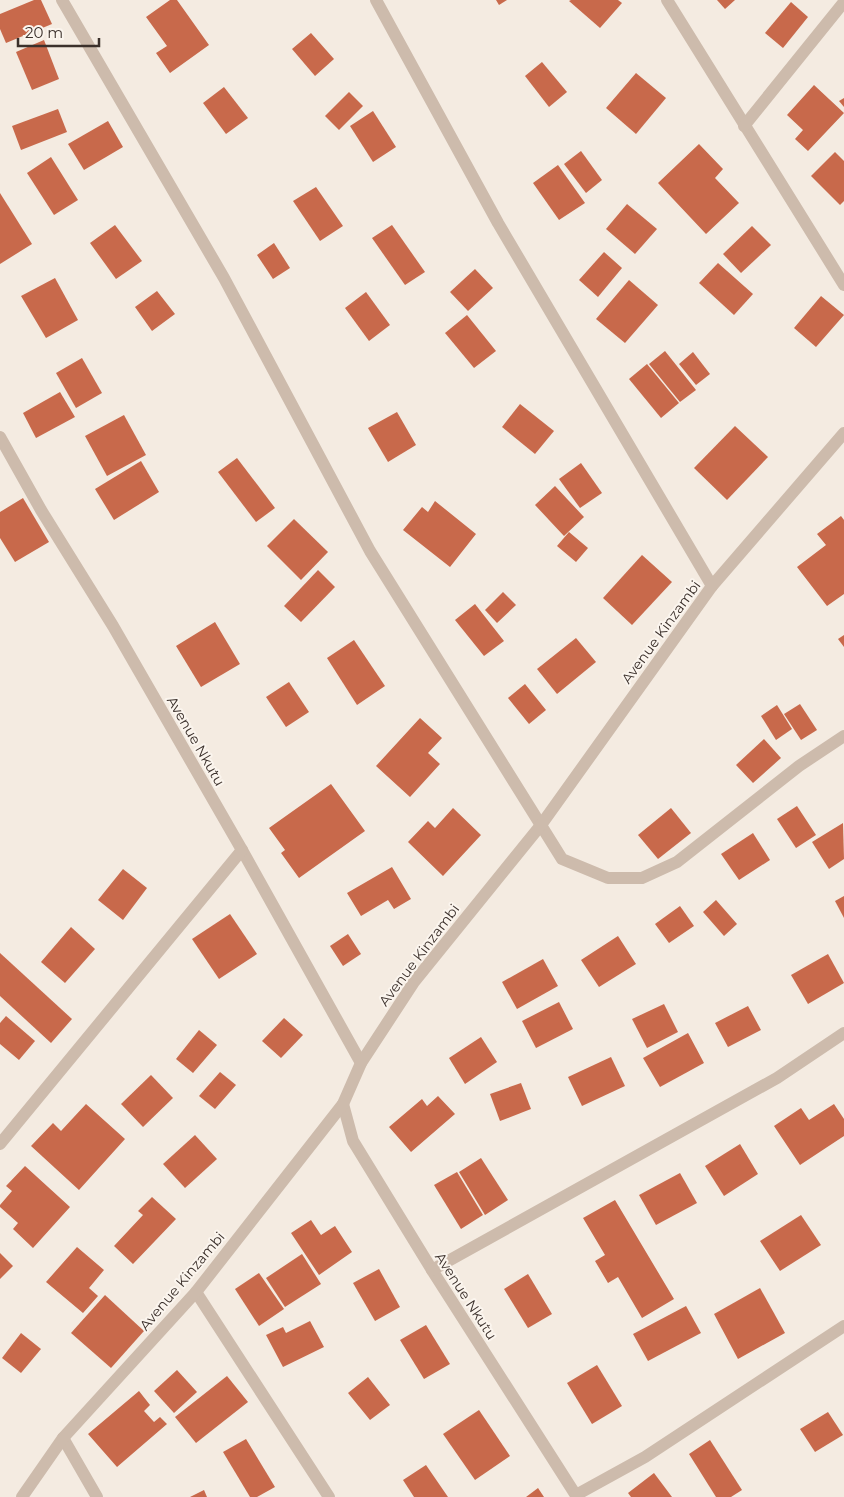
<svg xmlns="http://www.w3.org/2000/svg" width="844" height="1497" font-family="Montserrat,sans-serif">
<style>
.building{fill:#c8694b}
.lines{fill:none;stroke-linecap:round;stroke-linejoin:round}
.street{stroke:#cdbbac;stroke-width:12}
.labels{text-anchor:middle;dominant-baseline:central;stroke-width:4;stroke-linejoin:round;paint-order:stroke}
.street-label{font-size:14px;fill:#3b302b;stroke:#fbf5ee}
</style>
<rect width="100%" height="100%" fill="#f4ebe1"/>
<g class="building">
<path d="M34 0H41L52 24 6 43 0 29V14Z"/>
<path d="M170 0H177L209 45 170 73 156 53 167 46 146 17Z"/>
<path d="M496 0H507L499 5Z"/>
<path d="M571 0H618L622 3 600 28 569 1Z"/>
<path d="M717 0H735L725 9Z"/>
<path d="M791 2 808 17 783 48 765 33Z"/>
<path d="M311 33 334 59 315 76 292 49Z"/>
<path d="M44 40 59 79 32 90 16 52Z"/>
<path d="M542 62 567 92 549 107 525 76Z"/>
<path d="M636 73 666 98 636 134 606 108Z"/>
<path d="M814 85 844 113 808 151 795 139 803 130 787 115Z"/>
<path d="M224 87 248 118 226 134 203 103Z"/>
<path d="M349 92 363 106 339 130 325 116Z"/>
<path d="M844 98V107L839 101Z"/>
<path d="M58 109 67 132 21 150 12 126Z"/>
<path d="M373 111 396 147 373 162 350 126Z"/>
<path d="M108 121 123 147 84 170 68 144Z"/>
<path d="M699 144 723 169 715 178 739 203 706 234 658 183Z"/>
<path d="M581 151 602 180 586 193 564 164Z"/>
<path d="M835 152 844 161V201L840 205 811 176Z"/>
<path d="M51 157 78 200 54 215 27 173Z"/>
<path d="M558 165 585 203 559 220 533 183Z"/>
<path d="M316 187 343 226 320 241 293 201Z"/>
<path d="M0 193 32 244 0 264Z"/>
<path d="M627 204 657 229 635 254 606 229Z"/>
<path d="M115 225 142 261 116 279 90 243Z"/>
<path d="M392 225 425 272 405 285 372 238Z"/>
<path d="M752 226 771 245 741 273 723 254Z"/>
<path d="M274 243 290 268 273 279 257 255Z"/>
<path d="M604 252 622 268 598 297 579 280Z"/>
<path d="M718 263 753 294 734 315 699 283Z"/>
<path d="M475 269 493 288 468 311 450 292Z"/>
<path d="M55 278 78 320 46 338 21 296Z"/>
<path d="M629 280 658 305 625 343 596 319Z"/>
<path d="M157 291 175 314 152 331 135 307Z"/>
<path d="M366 292 390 325 369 341 345 308Z"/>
<path d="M821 296 844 315 816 347 794 328Z"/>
<path d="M467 315 496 351 474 368 445 333Z"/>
<path d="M665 351 696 390 680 402 649 364Z"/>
<path d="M693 352 710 374 696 385 679 364Z"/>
<path d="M82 358 102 393 76 408 56 373Z"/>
<path d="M647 364 679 403 661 418 629 379Z"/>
<path d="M60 392 75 417 36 438 23 413Z"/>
<path d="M520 404 554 431 535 454 502 427Z"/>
<path d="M397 412 416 445 388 462 368 428Z"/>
<path d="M124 415 146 455 107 476 85 436Z"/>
<path d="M735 426 768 457 727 500 694 468Z"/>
<path d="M237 458 275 508 256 522 218 472Z"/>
<path d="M141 461 159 492 114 520 95 489Z"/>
<path d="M581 463 602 493 580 508 559 479Z"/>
<path d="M555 486 584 517 564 536 535 505Z"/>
<path d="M23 498 49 542 15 562 0 538V512Z"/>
<path d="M435 501 476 534 450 567 403 530 422 507 428 512Z"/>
<path d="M841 516 844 520V594L827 606 797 567 826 545 817 534Z"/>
<path d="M294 519 328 552 301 580 267 546Z"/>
<path d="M569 532 588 548 576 562 557 546Z"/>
<path d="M642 555 672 582 632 625 603 598Z"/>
<path d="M318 570 335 587 301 622 284 606Z"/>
<path d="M503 592 516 605 497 623 485 610Z"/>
<path d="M475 604 504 641 484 656 455 620Z"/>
<path d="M215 622 240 664 201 687 176 646Z"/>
<path d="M844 635V647L838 639Z"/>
<path d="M576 638 596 662 557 694 537 669Z"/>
<path d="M354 640 385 686 357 705 327 658Z"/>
<path d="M289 682 309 712 286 727 266 697Z"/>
<path d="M525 684 546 710 529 724 508 698Z"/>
<path d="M800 704 817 730 801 740 784 714Z"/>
<path d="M777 705 792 729 776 740 761 716Z"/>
<path d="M420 718 442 738 428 753 440 764 410 797 376 766Z"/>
<path d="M764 739 781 758 753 783 736 765Z"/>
<path d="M331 784 365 831 299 878 281 853 285 850 269 828Z"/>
<path d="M797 806 816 835 796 848 777 819Z"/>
<path d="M453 808 481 835 443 876 408 842 428 821 435 828Z"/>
<path d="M671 808 691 833 658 859 638 835Z"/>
<path d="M843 823 844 859 829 869 812 842Z"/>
<path d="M753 833 770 860 739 880 721 854Z"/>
<path d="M392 867 411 899 394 909 388 900 361 916 347 893Z"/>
<path d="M123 869 147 888 123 920 98 900Z"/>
<path d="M844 896V918L835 901Z"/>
<path d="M716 900 737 924 724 936 703 912Z"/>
<path d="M680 906 694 926 669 943 655 924Z"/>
<path d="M230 914 257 954 219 979 192 939Z"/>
<path d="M71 927 95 949 65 983 41 962Z"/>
<path d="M348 934 361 954 343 966 330 946Z"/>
<path d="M618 936 636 964 599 987 581 960Z"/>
<path d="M0 953 72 1019 51 1043 0 996Z"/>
<path d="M828 954 844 983 808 1004 791 975Z"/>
<path d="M543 959 558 986 517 1009 502 982Z"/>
<path d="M559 1002 573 1029 536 1048 522 1021Z"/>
<path d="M664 1004 678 1032 647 1048 632 1019Z"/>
<path d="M748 1006 761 1030 728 1047 715 1023Z"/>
<path d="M6 1016 35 1041 19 1060 0 1044V1023Z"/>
<path d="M284 1018 303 1035 281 1058 262 1041Z"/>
<path d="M199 1030 217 1045 193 1073 176 1059Z"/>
<path d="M688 1033 704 1063 660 1087 643 1058Z"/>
<path d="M481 1037 497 1062 465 1084 449 1058Z"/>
<path d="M611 1057 625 1086 582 1106 568 1077Z"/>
<path d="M220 1072 236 1085 215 1109 199 1096Z"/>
<path d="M151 1075 173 1098 143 1127 121 1104Z"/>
<path d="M521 1083 531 1109 500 1121 490 1094Z"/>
<path d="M438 1096 455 1114 411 1152 389 1127 422 1099 427 1106Z"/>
<path d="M86 1104 125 1139 79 1190 31 1146 53 1123 61 1131Z"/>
<path d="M834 1104 844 1119V1136L800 1165 774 1126 801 1108 809 1120Z"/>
<path d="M195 1135 217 1159 185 1188 163 1164Z"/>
<path d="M740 1144 758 1174 724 1196 705 1166Z"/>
<path d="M481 1158 508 1200 485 1215 459 1172Z"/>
<path d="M25 1166 70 1207 33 1248 13 1229 18 1223 0 1207V1205L12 1191 6 1186Z"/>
<path d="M457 1172 483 1215 461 1229 434 1185Z"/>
<path d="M680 1173 697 1203 656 1225 639 1195Z"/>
<path d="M152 1197 176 1219 133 1264 114 1246 143 1215 138 1211Z"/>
<path d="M615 1200 674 1299 642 1318 618 1277 608 1283 595 1261 605 1255 583 1218Z"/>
<path d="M801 1215 821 1245 780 1271 760 1241Z"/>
<path d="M311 1220 321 1235 335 1226 352 1252 319 1275 291 1233Z"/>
<path d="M77 1247 104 1270 89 1288 98 1296 83 1313 46 1282Z"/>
<path d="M0 1253 13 1266 0 1279Z"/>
<path d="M302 1254 321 1284 285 1307 266 1278Z"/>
<path d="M379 1269 400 1307 375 1321 353 1283Z"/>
<path d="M259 1273 284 1309 259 1326 235 1289Z"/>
<path d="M528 1274 552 1314 528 1328 504 1289Z"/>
<path d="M760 1288 785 1333 738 1359 714 1314Z"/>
<path d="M105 1295 144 1331 111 1368 71 1333Z"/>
<path d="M686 1306 701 1333 648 1361 633 1334Z"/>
<path d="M310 1321 324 1347 283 1367 266 1335 283 1327 286 1333Z"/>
<path d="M426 1325 450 1364 424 1379 400 1340Z"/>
<path d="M21 1333 41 1349 21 1373 2 1358Z"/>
<path d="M597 1365 622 1406 592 1424 567 1383Z"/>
<path d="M177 1370 197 1392 174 1413 154 1391Z"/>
<path d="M227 1376 248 1402 196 1443 175 1417Z"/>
<path d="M368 1377 390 1405 370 1420 348 1393Z"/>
<path d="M139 1391 150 1405 144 1411 154 1422 160 1417 167 1424 117 1467 88 1434Z"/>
<path d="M479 1410 510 1456 475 1480 443 1434Z"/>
<path d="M828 1412 843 1435 815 1452 800 1429Z"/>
<path d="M246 1439 275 1487 257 1497H250L223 1452Z"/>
<path d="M710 1440 742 1490 731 1497H716L689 1454Z"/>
<path d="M426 1465 448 1497H414L403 1480Z"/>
<path d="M654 1473 672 1497H631L628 1493Z"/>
<path d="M538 1488 544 1497H526Z"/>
<path d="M204 1490 207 1497H190Z"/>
</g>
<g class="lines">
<g class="street">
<path d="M62 0 224 278 370 551 562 859 608 878H642L677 862 799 766 844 736"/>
<path d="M376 0 498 223 712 586"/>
<path d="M667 0 844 285"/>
<path d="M744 126 844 2"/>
<path d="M0 437 41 510 113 626 242 850 361 1063"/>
<path d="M343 1104 353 1141 432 1270 577 1497"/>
<path d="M0 1144 242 850"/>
<path d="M432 1270 777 1078 844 1033"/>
<path d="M196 1292 329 1497"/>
<path d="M63 1438 97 1497"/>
<path d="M576 1495 645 1457 844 1326"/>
<path d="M22 1497 63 1438 196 1292 343 1104 361 1063 414 982 541 825 712 586 844 433"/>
</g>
</g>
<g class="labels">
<g class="street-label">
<text transform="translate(661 632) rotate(-54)">Avenue Kinzambi</text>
<text transform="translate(196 741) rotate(60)">Avenue Nkutu</text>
<text transform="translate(419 955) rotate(-53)">Avenue Kinzambi</text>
<text transform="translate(182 1281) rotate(-50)">Avenue Kinzambi</text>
<text transform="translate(466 1296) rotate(57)">Avenue Nkutu</text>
</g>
</g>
<path d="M18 38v8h81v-8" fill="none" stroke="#3b302b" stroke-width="2.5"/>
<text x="25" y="38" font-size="15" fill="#3b302b" stroke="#fbf5ee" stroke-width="4" paint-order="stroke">20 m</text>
</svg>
